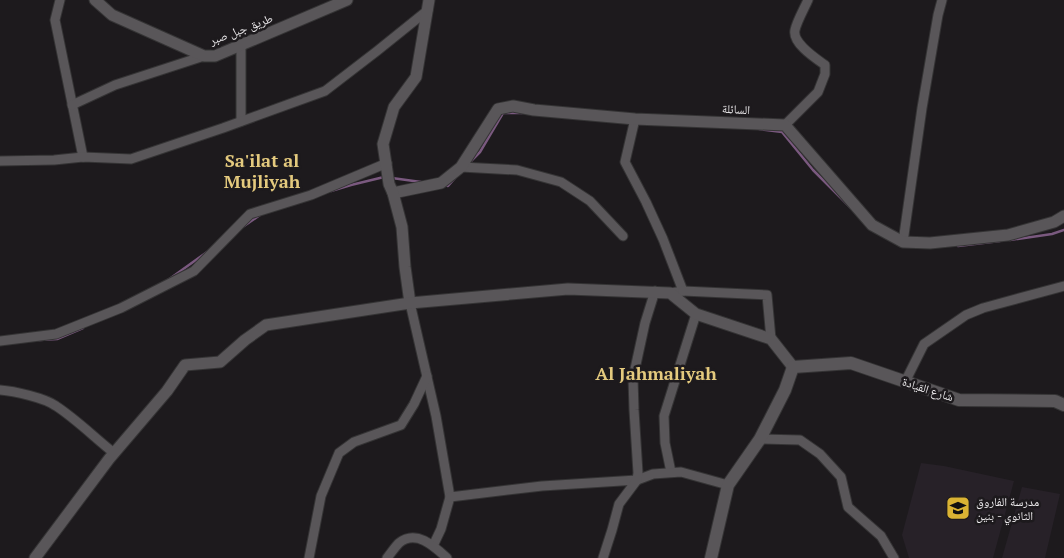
<svg xmlns="http://www.w3.org/2000/svg" width="1064" height="558" font-family="'PT Serif','Noto Naskh Arabic',serif">
<style>
.built{fill:#272128}
.lines{fill:none;stroke-linecap:round;stroke-linejoin:round}
.stream{stroke:#7a597f;stroke-width:2.5}
.minor-casing{stroke:#353435;stroke-width:11}
.tertiary-casing{stroke:#353435;stroke-width:13}
.secondary-casing{stroke:#353435;stroke-width:14}
.minor{stroke:#595659;stroke-width:9}
.tertiary{stroke:#595659;stroke-width:11}
.secondary{stroke:#595659;stroke-width:12}
.labels{text-anchor:middle;dominant-baseline:central;stroke-width:5;stroke-linejoin:round;paint-order:stroke}
.street-label{font-size:12px;fill:#eeecee;stroke:#1d1a1d}
.poi-label{font-size:12px;fill:#eeecee;stroke:#1d1a1d;text-anchor:start}
.district-label{font-size:18px;font-weight:bold;fill:#e4ca7e;stroke:#1d1a1d}
</style>
<rect width="100%" height="100%" fill="#1d1a1d"/>
<g class="built">
<path d="M921 463 944 466 1014 481 993 558H909L902 535Z"/>
<path d="M1022 487 1060 494 1045 558H1002Z"/>
</g>
<g class="lines">
<g class="stream">
<path d="M759 129 782 132 813 170 852 209"/>
<path d="M471 161 480 152 503 113H522"/>
<path d="M392 178 421 182"/>
<path d="M444 185 448 186 455 178"/>
<path d="M331 191 351 185 384 177"/>
<path d="M244 226 260 215"/>
<path d="M1010 240 1052 234 1064 230"/>
<path d="M958 246 1000 241"/>
<path d="M168 280 207 252"/>
<path d="M39 340 57 339 83 328"/>
</g>
<g class="minor-casing">
<g id="minor">
<path d="M60 0 55 20 83 157"/>
<path d="M72 105 115 85 204 56"/>
<path d="M635 119 625 162 646 202 663 239 683 291 670 293"/>
<path d="M241 121V44"/>
<path d="M785 125 818 92 825 74V65C815 58 792 43 795 30 797 21 804 9 808 0"/>
<path d="M0 161 54 160 83 157 131 159 223 128 325 91 377 51 428 10"/>
<path d="M461 167 517 170 561 182 590 201 623 236"/>
<path d="M903 242 922 108 938 15 942 0"/>
<path d="M683 291 767 295 771 339"/>
<path d="M410 303 436 416 450 497 441 529 433 546"/>
<path d="M0 341 56 334 121 308 194 271 250 214 311 195 387 163"/>
<path d="M905 382 924 344 966 315 983 308 1064 286"/>
<path d="M0 390C14 391 45 398 56 406 76 419 95 438 114 453"/>
<path d="M760 439 800 440 820 454 841 477 848 507 881 536 894 558"/>
<path d="M671 472 665 443 664 416 696 314"/>
<path d="M450 497 542 486 637 480 653 474 681 472 728 485"/>
<path d="M309 558 321 496 339 453 354 442 401 425 414 404 427 376"/>
<path d="M387 558C391 553 395 547 399 543 416 529 434 546 447 558"/>
<path d="M603 558 612 530 619 504 637 480 638 473 634 410 633 378 645 323 655 291"/>
</g>
</g>
<g class="tertiary-casing">
<g id="tertiary">
<path d="M95 0 112 15 204 56H215L347 0"/>
<path d="M393 193 441 183 461 167 498 109 513 106 534 110 635 119 785 125 872 225 903 242 930 243 1008 235 1054 222 1064 216"/>
<path d="M410 303 405 267 402 227 393 193 389 184 383 144 394 107 416 77 429 0"/>
<path d="M35 558 109 459 167 391 185 365 220 362 245 340 266 325 410 303 568 289 670 293 696 314 771 339 793 367"/>
</g>
</g>
<g class="secondary-casing">
<path id="secondary" d="M711 558 728 485 760 439 785 390 793 367 851 363 959 400 1055 401 1064 405"/>
</g>
<use href="#minor" class="minor"/>
<use href="#tertiary" class="tertiary"/>
<use href="#secondary" class="secondary"/>
</g>
<defs>
<g id="school-square" transform="scale(1.25)"><rect x="-9" y="-9" width="18" height="18" rx="4" fill="#dab333" stroke="#1d1a1d"/><path d="M0-5L7-2L0 1L-7-2ZM-4 1L0 2.5L4 1V4Q0 6-4 4Z" fill="#111"/></g>
</defs>
<g fill-rule="evenodd">
<use href="#school-square" x="958" y="508"/>
</g>
<g class="labels">
<g class="street-label">
<text transform="translate(241 29) rotate(-21)">طريق جبل صبر</text>
<text transform="translate(736 109) rotate(3)">السائلة</text>
<text transform="translate(928 389) rotate(18)">شارع القيادة</text>
</g>
<g class="poi-label">
<text x="976" y="501">مدرسة الفاروق<tspan x="976" dy="14">الثانوي - بنين</tspan></text>
</g>
<g class="district-label">
<text x="262" y="160">Sa'ilat al<tspan x="262" dy="21">Mujliyah</tspan></text>
<text x="656" y="373">Al Jahmaliyah</text>
</g>
</g>
</svg>
